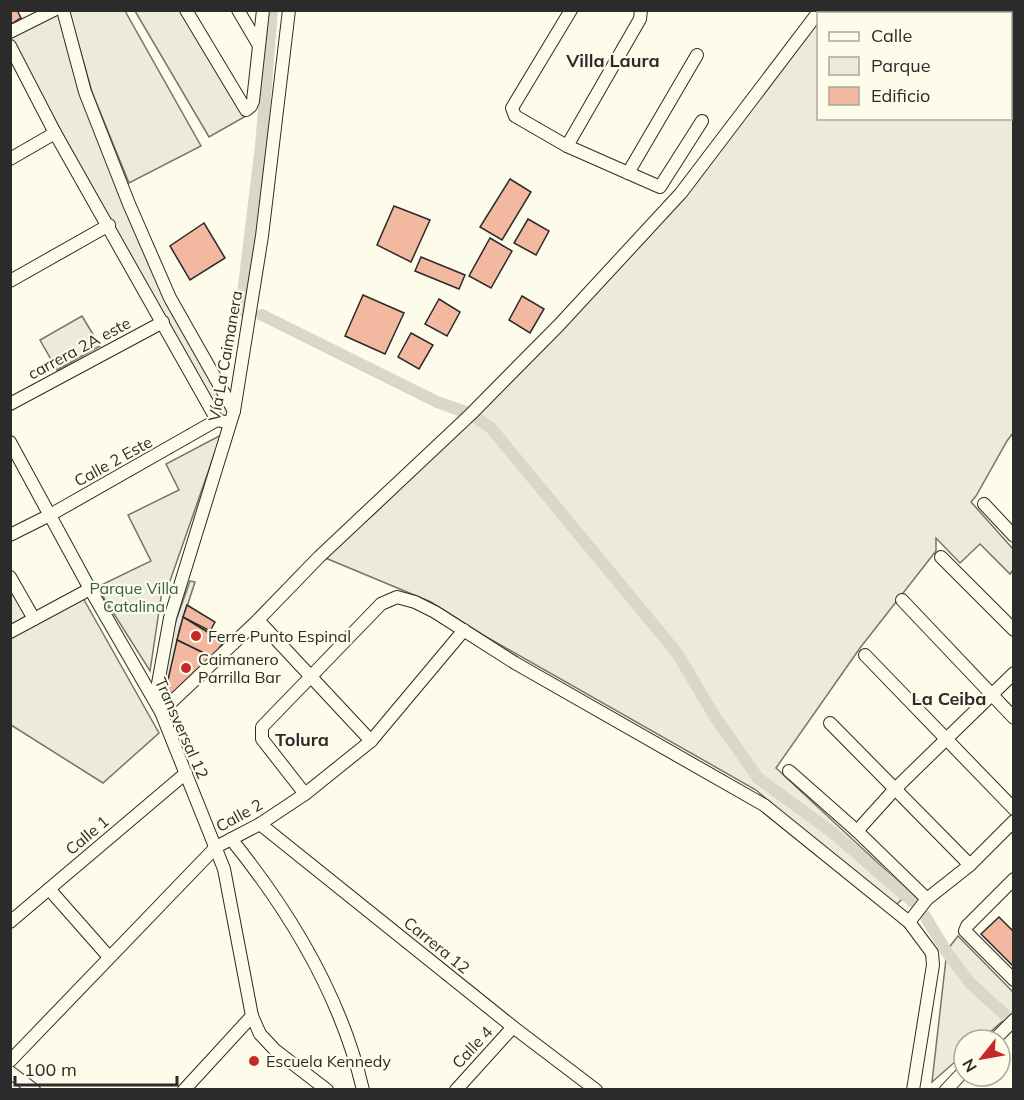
<svg xmlns="http://www.w3.org/2000/svg" width="1024" height="1100" font-family="Mulish,sans-serif">
<style>
.green{fill:#ecebdb;stroke:#74746e;stroke-width:1.5}
.parking{fill:#eceadb;stroke:#74746e;stroke-width:1.5}
.lines{fill:none;stroke-linecap:round;stroke-linejoin:round}
.canal{stroke:#d8d7c9;stroke-width:12}
.building{fill:#f2b8a0;stroke:#2b2b2b;stroke-width:1.5}
.minor-casing{stroke:#2b2b2b;stroke-width:14}
.minor{stroke:#fdfbea;stroke-width:12}
.poi-dot{fill:#c62828;stroke:#fdfbea;stroke-width:2}
.labels{text-anchor:middle;dominant-baseline:central;stroke-width:4.5;stroke-linejoin:round;paint-order:stroke}
.street-label{font-size:16px;fill:#2b2b2b;stroke:#fdfbea}
.park-label{font-size:16px;fill:#34623c;stroke:#fdfbea}
.poi-label{font-size:16px;fill:#2b2b2b;stroke:#fdfbea;text-anchor:start}
.neighbourhood-label{font-size:18px;font-weight:bold;fill:#2b2b2b;stroke:#fdfbea}
</style>
<rect width="100%" height="100%" fill="#fdfbea"/>
<g class="green">
<path d="M59 11 137 231 232 412 230 418 220 417 11 41V35Z"/>
<path d="M69 11H125L201 146 129 183 92 92Z"/>
<path d="M135 11H181L246 116 209 137Z"/>
<path d="M827 11H1013V433L1007 441 976 496 971 502 1013 549V570L1010 574 980 544 960 563 936 538V551L860 648 776 768 909 892 892 909 756 790 483 635 431 602 323 557 374 514 495 397 679 204 818 22V118H1010V14L825 13Z"/>
<path d="M82 316 100 346 57 370 40 340Z"/>
<path d="M221 435 170 581 162 591 150 671 97 587 151 561 128 515 179 490 166 464Z"/>
<path d="M10 585 27 616 11 625H10Z"/>
<path d="M83 598 159 733 103 783 11 725 10 634Z"/>
<path d="M958 936 1013 992V1012L981 1040H964V1054L932 1082 947 950Z"/>
</g>
<path class="parking" d="M190 581 195 582 179 631 166 697 163 696 167 661 173 629Z"/>
<g class="lines">
<g class="canal">
<path d="M241 310 261 146 272 10"/>
<path d="M262 315 437 402 471 414 491 428 677 653 715 717 758 778 833 833 913 902"/>
<path d="M925 916 946 951 970 983 1014 1023"/>
</g>
</g>
<g class="building">
<path d="M10 10H17L21 18 10 25Z"/>
<path d="M510 179 531 192 502 240 480 227Z"/>
<path d="M394 206 430 220 411 262 377 245Z"/>
<path d="M528 219 549 231 536 255 514 243Z"/>
<path d="M204 223 225 258 190 280 170 246Z"/>
<path d="M490 238 512 251 491 288 469 276Z"/>
<path d="M421 257 465 275 459 289 415 271Z"/>
<path d="M363 295 404 313 385 354 345 336Z"/>
<path d="M522 296 544 309 530 333 509 320Z"/>
<path d="M439 299 460 312 447 336 425 324Z"/>
<path d="M411 333 433 345 419 369 398 357Z"/>
<path d="M187 605 215 622 210 631 183 617Z"/>
<path d="M183 617 224 642 212 657 177 640Z"/>
<path d="M177 640 212 657 169 698 166 697 165 693Z"/>
<path d="M999 917 1014 932V967L981 934Z"/>
</g>
<g class="lines">
<g class="minor-casing">
<g id="minor">
<path d="M63 10 85 92 129 204 170 298 234 411"/>
<path d="M186 10 246 110 251 106 253 101 263 10"/>
<path d="M238 10 258 44"/>
<path d="M571 10 512 108 515 116 567 146 660 187 702 121"/>
<path d="M10 32 54 10"/>
<path d="M10 46 55 133 217 420"/>
<path d="M567 146 640 19 641 10"/>
<path d="M10 159 55 133"/>
<path d="M628 173 697 55"/>
<path d="M10 281 109 225"/>
<path d="M10 404 163 322"/>
<path d="M10 442 90 589 161 712 224 869 252 1016 260 1034 275 1050 327 1090"/>
<path d="M984 504 1014 536"/>
<path d="M10 535 50 515 217 420 225 422"/>
<path d="M941 557 1014 630"/>
<path d="M10 577 34 619"/>
<path d="M902 600 1014 718"/>
<path d="M258 620 371 741"/>
<path d="M10 632 90 589"/>
<path d="M865 655 1014 809"/>
<path d="M155 700 170 618 234 411 262 236 289 10"/>
<path d="M161 712 258 620 319 557 471 414 559 325 681 193 820 10"/>
<path d="M830 723 970 865"/>
<path d="M789 771 857 831 927 899"/>
<path d="M305 794 262 739V727L381 604 397 597 415 602 435 612 515 663 764 805 909 922 932 953 933 965 913 1090"/>
<path d="M260 824 513 1027 596 1090"/>
<path d="M857 831 894 790 1014 673"/>
<path d="M231 839C291 913 341 996 363 1090"/>
<path d="M1014 879 967 926 965 931 1014 980"/>
<path d="M49 889 109 957"/>
<path d="M10 922 186 773"/>
<path d="M909 922 927 899 970 865 1014 821"/>
<path d="M994 1040 1014 1020"/>
<path d="M10 1061 216 847 260 824 305 794 371 741 464 630"/>
<path d="M10 1072 34 1090"/>
<path d="M184 1090 252 1016"/>
<path d="M456 1090 513 1027"/>
<path d="M946 1090 964 1071"/>
</g>
</g>
<use href="#minor" class="minor"/>
</g>
<g class="poi-dot">
<circle cx="196" cy="636" r="6"/>
<circle cx="186" cy="668" r="6"/>
<circle cx="254" cy="1061" r="6"/>
</g>
<g class="labels">
<g class="street-label">
<text transform="translate(79 348) rotate(-28)">carrera 2A este</text>
<text transform="translate(225 356) rotate(-80)">Vía La Caimanera</text>
<text transform="translate(113 461) rotate(-29)">Calle 2 Este</text>
<text transform="translate(182 728) rotate(66)">Transversal 12</text>
<text transform="translate(239 815) rotate(-29)">Calle 2</text>
<text transform="translate(87 835) rotate(-40)">Calle 1</text>
<text transform="translate(437 945) rotate(39)">Carrera 12</text>
<text transform="translate(472 1047) rotate(-47)">Calle 4</text>
</g>
<g class="park-label">
<text x="134" y="588">Parque Villa<tspan x="134" dy="18">Catalina</tspan></text>
</g>
<g class="poi-label">
<text x="208" y="636">Ferre Punto Espinal</text>
<text x="198" y="659">Caimanero<tspan x="198" dy="18">Parrilla Bar</tspan></text>
<text x="266" y="1061">Escuela Kennedy</text>
</g>
<g class="neighbourhood-label">
<text x="613" y="60">Villa Laura</text>
<text x="949" y="698">La Ceiba</text>
<text x="302" y="739">Tolura</text>
</g>
</g>
<rect width="1024" height="1100" fill="none" stroke="#2b2b2b" stroke-width="24"/>
<rect x="817" y="12" width="195" height="108" fill="#fdfbea" stroke="#a9a89e" stroke-width="1.5"/>
<rect x="829" y="32" width="30" height="9" fill="#fdfbea" stroke="#a9a89e" stroke-width="1.5"/>
<text x="871" y="42" font-size="18" fill="#2b2b2b">Calle</text>
<rect x="829" y="57" width="30" height="18" fill="#ecebdb" stroke="#a9a89e" stroke-width="1.5"/>
<text x="871" y="72" font-size="18" fill="#2b2b2b">Parque</text>
<rect x="829" y="87" width="30" height="18" fill="#f2b8a0" stroke="#a9a89e" stroke-width="1.5"/>
<text x="871" y="102" font-size="18" fill="#2b2b2b">Edificio</text>
<g transform="translate(982 1058) rotate(239)"><circle r="28" fill="#fdfbea" stroke="#a9a89e" stroke-width="1.5"/>
<path d="M0-4.5L10 22L0 15L-10 22Z" fill="#c62828"/>
<text y="-9" font-size="16" font-weight="bold" text-anchor="middle" fill="#2b2b2b">N</text>
</g>
<path d="M15 1076v9h162v-9" fill="none" stroke="#2b2b2b" stroke-width="3"/>
<text x="24" y="1076" font-size="18" fill="#2b2b2b" stroke="#fdfbea" stroke-width="4.5" paint-order="stroke">100 m</text>
</svg>
